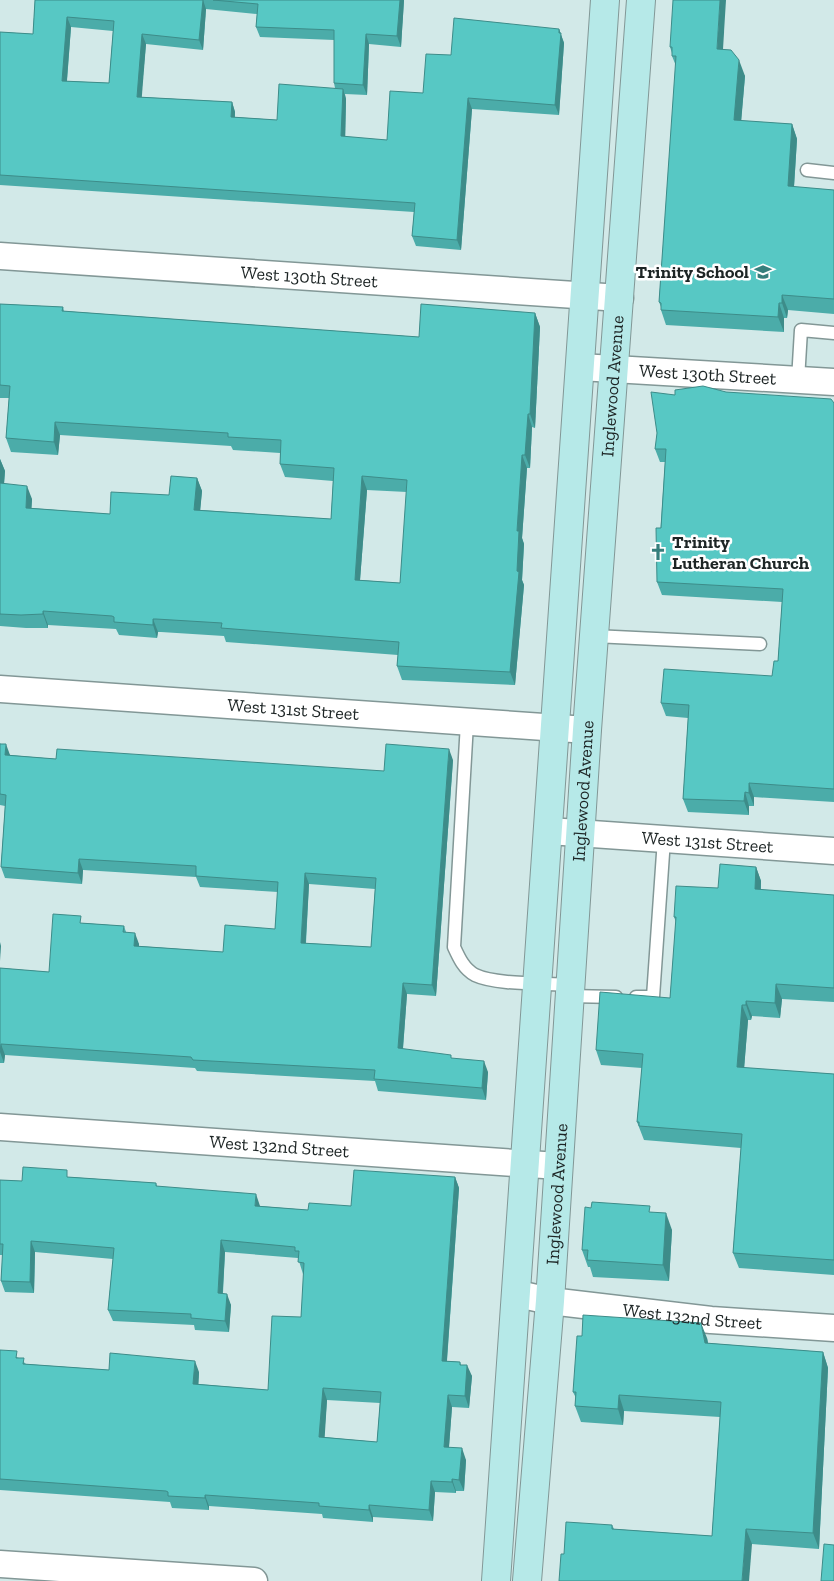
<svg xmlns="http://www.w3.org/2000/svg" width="834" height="1581" font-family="'Zilla Slab',serif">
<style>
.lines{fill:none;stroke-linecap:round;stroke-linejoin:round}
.lane-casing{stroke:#829796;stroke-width:15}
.street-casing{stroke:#829796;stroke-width:29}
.secondary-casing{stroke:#829796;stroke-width:30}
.lane{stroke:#fff;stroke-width:12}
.street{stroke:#fff;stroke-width:26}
.secondary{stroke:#b6e9e8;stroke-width:28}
.wall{fill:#4baca9;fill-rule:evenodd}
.shaded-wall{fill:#3d8c89}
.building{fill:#57c8c4;stroke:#3d8c89;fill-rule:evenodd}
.labels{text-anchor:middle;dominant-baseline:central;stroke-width:5;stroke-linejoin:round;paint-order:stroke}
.poi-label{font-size:18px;font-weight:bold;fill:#1d2525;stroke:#fff;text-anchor:end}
.street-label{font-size:18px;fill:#1d2525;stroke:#fff}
</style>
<rect width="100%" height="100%" fill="#d2e9e8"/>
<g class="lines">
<g class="lane-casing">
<g id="lane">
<path d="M807 170 834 173"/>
<path d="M798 380 801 330 834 333"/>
<path d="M594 636 760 644"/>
<path d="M467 723 454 947C459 958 464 969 475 975 496 985 546 983 570 985"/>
<path d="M569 996 616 997"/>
<path d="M636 997H653L664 839"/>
</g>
</g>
<g class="street-casing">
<g id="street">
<path id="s1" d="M0 256 620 298"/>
<path id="s2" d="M580 367 834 382"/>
<path id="s3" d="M0 689 587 730"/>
<path id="s4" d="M549 831 834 851"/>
<path id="s5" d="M0 1127 558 1166"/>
<path id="s6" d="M518 1294 550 1301 711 1320 834 1328"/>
<path d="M0 1564 254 1581"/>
</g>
</g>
<g class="secondary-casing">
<g id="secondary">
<path d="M496 1581 605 0"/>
<path id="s7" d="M527 1581 550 1301 587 730 641 0"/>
</g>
</g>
<use href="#lane" class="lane"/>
<use href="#street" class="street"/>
<use href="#secondary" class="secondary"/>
</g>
<g class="wall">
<path d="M35 0H404L401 47 369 44 367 95 345 94 346 99 345 137 387 140 423 93 451 55 559 29 564 43 559 115 472 109 461 250 416 246 412 236 414 212 0 185V32L33 34ZM206 9 257 14 256 27 260 37 334 40V83L335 88 277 120 235 117V112L232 102 141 97 146 44 203 50ZM71 27 113 31 109 83 67 81Z"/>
<path d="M670 47 723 50 745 76 741 121 792 124 797 139 794 187 834 190V314L788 310 787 318H784V332L666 325 661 310V307L659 302 676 66 672 56V53Z"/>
<path d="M0 304 63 307 64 311 419 337 535 313 540 327 535 428 532 427 530 468H527L522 538 524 544 522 580 524 585 515 685 402 680 397 666 398 655 226 642 224 636 161 632H158L157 638 119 635 116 629 48 625V628H26L0 626V459L5 471 4 484 32 499 31 508 110 514 169 495 197 478 202 491 200 510 331 519 333 481 285 477 280 464V453L233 450 231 446 60 435 58 455 11 452 6 438 9 398H0ZM367 490 407 492 400 583 360 580Z"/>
<path d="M726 392 834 403V802L754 797V806H749V815L688 812 683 799 688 718 666 716 661 703 772 676 778 661 782 602 662 595 657 582 665 462H660L655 449 675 395Z"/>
<path d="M0 743 10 755 56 759 384 771 453 760 436 996 407 994 403 1049 452 1059 488 1072 486 1100 378 1091 375 1081 197 1071 195 1068 5 1055 4 1063H0V968L49 972 83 923 124 926 126 932 139 944V946L223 952 275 929 278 892 200 887 196 877 83 870 82 884 5 878 1 867 5 806 0 805ZM309 884 375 889 371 947 306 943Z"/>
<path d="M756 867 761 881V890L834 895V1002L782 999 780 1018 752 1016 751 1020H748L744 1068 834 1074V1275L739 1268 733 1253 741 1148 644 1140 637 1122 642 1068 601 1065 596 1050 670 998 676 922 674 917 718 888Z"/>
<path d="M70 1177 156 1183 157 1186 260 1206 308 1210 351 1206 455 1177 459 1188 447 1361 460 1362 461 1365 472 1376 469 1408 452 1407 449 1447 466 1460 464 1491H456V1493L435 1492 433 1521 373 1517V1522L323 1518 322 1514 209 1506V1510L172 1508 170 1502 0 1490V1350L19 1358 26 1364 109 1370 199 1372 198 1384 268 1390 301 1317 304 1274H303L298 1258 225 1252 223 1293 231 1305 229 1332 195 1330 194 1325 113 1321 108 1310 113 1259 35 1252 34 1293 5 1292 1 1281 3 1255H0V1180L22 1181ZM327 1400 380 1403 377 1442 324 1437Z"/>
<path d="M652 1212 672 1230 669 1281 593 1277 590 1267H588L582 1250Z"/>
<path d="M707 1338 708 1343 823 1352 828 1368 819 1549 752 1544 564 1554 612 1525 614 1529 712 1536 720 1417 624 1411 623 1425 581 1422 575 1406 576 1398 573 1392Z"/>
</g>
<g class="shaded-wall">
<path d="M203 0 206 9 203 50 199 40Z"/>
<path d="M400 0H404L401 47 397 36Z"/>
<path d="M720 0H726L722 65 717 49Z"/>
<path d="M67 17 71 27 66 91 62 81Z"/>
<path d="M559 29 564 43 559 115 555 105Z"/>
<path d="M142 34 146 44 141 107 137 97Z"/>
<path d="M366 34 369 44 367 95 363 85Z"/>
<path d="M739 60 745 76 740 135 734 120Z"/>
<path d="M343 89 346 99 345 147 341 136Z"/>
<path d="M468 98 472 109 461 250 457 240Z"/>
<path d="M232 102 235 112 234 127 231 117Z"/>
<path d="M792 124 797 139 793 202 788 186Z"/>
<path d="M782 295 788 310 787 318 782 303Z"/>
<path d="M779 303 784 318V332L778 317Z"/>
<path d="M535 313 540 327 535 428 530 414Z"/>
<path d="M528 414 532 427 530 468 525 455Z"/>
<path d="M55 422 60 435 58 455 54 442Z"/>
<path d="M522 455 527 468 522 538 524 544 522 580 524 585 515 685 510 672 517 531Z"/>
<path d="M0 459 5 471 3 496 0 487Z"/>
<path d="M362 476 367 490 359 593 355 580Z"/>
<path d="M197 478 202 491 199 523 194 510Z"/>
<path d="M27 486 32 499 31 521 26 508Z"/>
<path d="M43 611 48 625V628L43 614Z"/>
<path d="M153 619 158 632 157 638 153 625Z"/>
<path d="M6 744 10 755H5Z"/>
<path d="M449 749 453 760 436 996 432 985Z"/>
<path d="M749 783 754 797V806L749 793Z"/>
<path d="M745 792 749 806V815L744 801Z"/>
<path d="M79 859 83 870 82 884 78 873Z"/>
<path d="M756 867 761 881 760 904 755 889Z"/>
<path d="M305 873 309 884 305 954 301 943Z"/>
<path d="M135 933 139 944 138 957 134 946Z"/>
<path d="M0 942 1 946 0 961Z"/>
<path d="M403 983 407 994 402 1060 398 1048Z"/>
<path d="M776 984 782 999 780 1018 775 1003Z"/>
<path d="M746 1001 752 1016 751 1020 746 1005Z"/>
<path d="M742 1005 748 1020 743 1082 737 1067Z"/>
<path d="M1 1044 5 1055 4 1063 0 1052Z"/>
<path d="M484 1061 488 1072 486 1100 482 1088Z"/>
<path d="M455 1177 459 1188 446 1372 442 1361Z"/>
<path d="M256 1194 260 1206 259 1217 255 1206Z"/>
<path d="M666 1213 672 1230 669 1281 663 1265Z"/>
<path d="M221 1240 225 1252 222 1304 218 1293Z"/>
<path d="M31 1241 35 1252 34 1293 30 1282Z"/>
<path d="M227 1294 231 1305 229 1332 225 1321Z"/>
<path d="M701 1323 707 1338 711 1359 705 1343Z"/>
<path d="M823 1352 828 1368 819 1549 813 1533Z"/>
<path d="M195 1361 199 1372 198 1395 193 1384Z"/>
<path d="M467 1365 472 1376 469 1408 465 1396Z"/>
<path d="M323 1388 327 1400 324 1448 319 1437Z"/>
<path d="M448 1395 452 1407 448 1459 444 1447Z"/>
<path d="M619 1395 624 1411 623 1425 618 1409Z"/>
<path d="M462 1448 466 1460 464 1491 459 1480Z"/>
<path d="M452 1479 456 1491V1493L452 1482Z"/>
<path d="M431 1481 435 1492 433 1521 429 1510Z"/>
<path d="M205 1495 209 1506V1510L205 1498Z"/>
<path d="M369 1505 373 1517V1522L369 1510Z"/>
<path d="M746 1529 752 1544 749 1581H742Z"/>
</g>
<g class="building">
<path d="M35 0H203L199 40 142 34 137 97 232 102 231 117 277 120 279 84 343 89 341 136 387 140 390 91 423 93 426 54 451 55 454 18 559 29V33H561L555 105 468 98 457 240 412 236 415 203 0 175V32L33 34ZM67 17 114 21 109 83 62 81Z"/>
<path d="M213 0H400L397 36 366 34 363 85 334 83V30L256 27 258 4Z"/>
<path d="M673 0H720L717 49 731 50 739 60 734 120 792 124 788 186 834 190V299L782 295V303H779L778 317 661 310V303L659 302 676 56H672V47H670Z"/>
<path d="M0 304 63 307 62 311 419 337 421 304 535 313 530 414H528L525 455H522L517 531H519L517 571 519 572 510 672 397 666 399 642 221 628 222 623 156 619H153V625L114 622V617L112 616 43 611V614L21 615 0 614V483L27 486 26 508 110 514 111 492 169 495 171 476 197 478 194 510 331 519 334 468 280 464 281 440 228 437V433L55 422 54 442 6 438 10 386 0 385ZM362 476 407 480 400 583 355 580Z"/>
<path d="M703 386 726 392 831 399 834 403V789L749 783V793L745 792 744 801 683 799 689 705 661 703 664 669 772 676 774 661H778L783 589 657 582 656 528H661L666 449H655L657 433 651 392 675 395V390Z"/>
<path d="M0 744H6L5 755 56 759 57 749 384 771 386 744 449 749 432 985 403 983 398 1048 451 1055V1058L484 1061 482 1088 374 1079 375 1070 193 1060 191 1057 1 1044 0 1052V968L49 972 53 914 81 916 80 923 124 926 123 932 135 933 134 946 223 952 225 925 275 929 278 882 196 876V866L79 859 78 873 1 867 6 795 0 794ZM305 873 376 878 371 947 301 943Z"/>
<path d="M720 864 756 867 755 889 834 895V988L776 984 775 1003 746 1001V1005H742L737 1067 834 1074V1260L733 1253 742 1134 639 1126V1122H637L643 1054 596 1050 600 992 670 998 676 917H674L676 886 718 888Z"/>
<path d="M23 1167 67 1170V1177L156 1183V1186L256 1194 255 1206 308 1210 309 1203 351 1206 354 1170 455 1177 442 1361 460 1362V1365H467L465 1396 448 1395 444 1447 462 1448 459 1480 452 1479V1482L431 1481 429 1510 369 1505V1510L319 1506V1503L205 1495V1498L168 1496V1492L166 1491 0 1479V1350L17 1351 16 1358H24L23 1364 109 1370 110 1353 195 1361 193 1384 268 1390 272 1316 301 1317 304 1263 298 1262 299 1251H295V1247L221 1240 218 1293 227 1294 225 1321 191 1318V1314L108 1310 114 1248 31 1241 30 1282 1 1281 3 1244H0V1180L22 1181ZM323 1388 381 1392 377 1442 319 1437Z"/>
<path d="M592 1202 650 1206 649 1212 666 1213 663 1265 587 1260 588 1250H582L585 1207 591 1208Z"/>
<path d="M583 1315 701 1323 705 1343 823 1352 813 1533 746 1529 742 1581H559L561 1554H564L566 1522 612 1525V1529L712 1536 721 1402 619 1395 618 1409 575 1406 576 1392H573L577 1336H582Z"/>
<path d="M824 1544 834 1545V1581H821Z"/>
</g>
<defs>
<g id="school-bare" transform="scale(1.35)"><path d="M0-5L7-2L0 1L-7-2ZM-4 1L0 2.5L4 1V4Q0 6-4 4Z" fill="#367f7c" stroke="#fff" stroke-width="2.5" paint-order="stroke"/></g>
<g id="church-bare" transform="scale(1.35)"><path d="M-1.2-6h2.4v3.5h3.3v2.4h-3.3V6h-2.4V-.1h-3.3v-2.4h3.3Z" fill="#367f7c" stroke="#fff" stroke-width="2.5" paint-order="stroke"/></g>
</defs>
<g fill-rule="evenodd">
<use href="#school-bare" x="763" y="272"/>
<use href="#church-bare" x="658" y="552"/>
</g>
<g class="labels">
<g class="poi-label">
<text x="749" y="272">Trinity School</text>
<text x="672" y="542" text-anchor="start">Trinity<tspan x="672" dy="21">Lutheran Church</tspan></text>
</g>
<g class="street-label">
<text stroke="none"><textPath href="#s1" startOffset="310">West 130th Street</textPath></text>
<text stroke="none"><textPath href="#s2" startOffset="128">West 130th Street</textPath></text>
<text stroke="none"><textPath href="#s7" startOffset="1198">Inglewood Avenue</textPath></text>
<text stroke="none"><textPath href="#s3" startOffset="294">West 131st Street</textPath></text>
<text stroke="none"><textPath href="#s7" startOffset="792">Inglewood Avenue</textPath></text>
<text stroke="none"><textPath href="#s4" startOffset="159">West 131st Street</textPath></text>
<text stroke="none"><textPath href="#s5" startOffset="280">West 132nd Street</textPath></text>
<text stroke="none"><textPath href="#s7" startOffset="388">Inglewood Avenue</textPath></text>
<text stroke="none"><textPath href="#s6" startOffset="176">West 132nd Street</textPath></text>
</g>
</g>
</svg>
